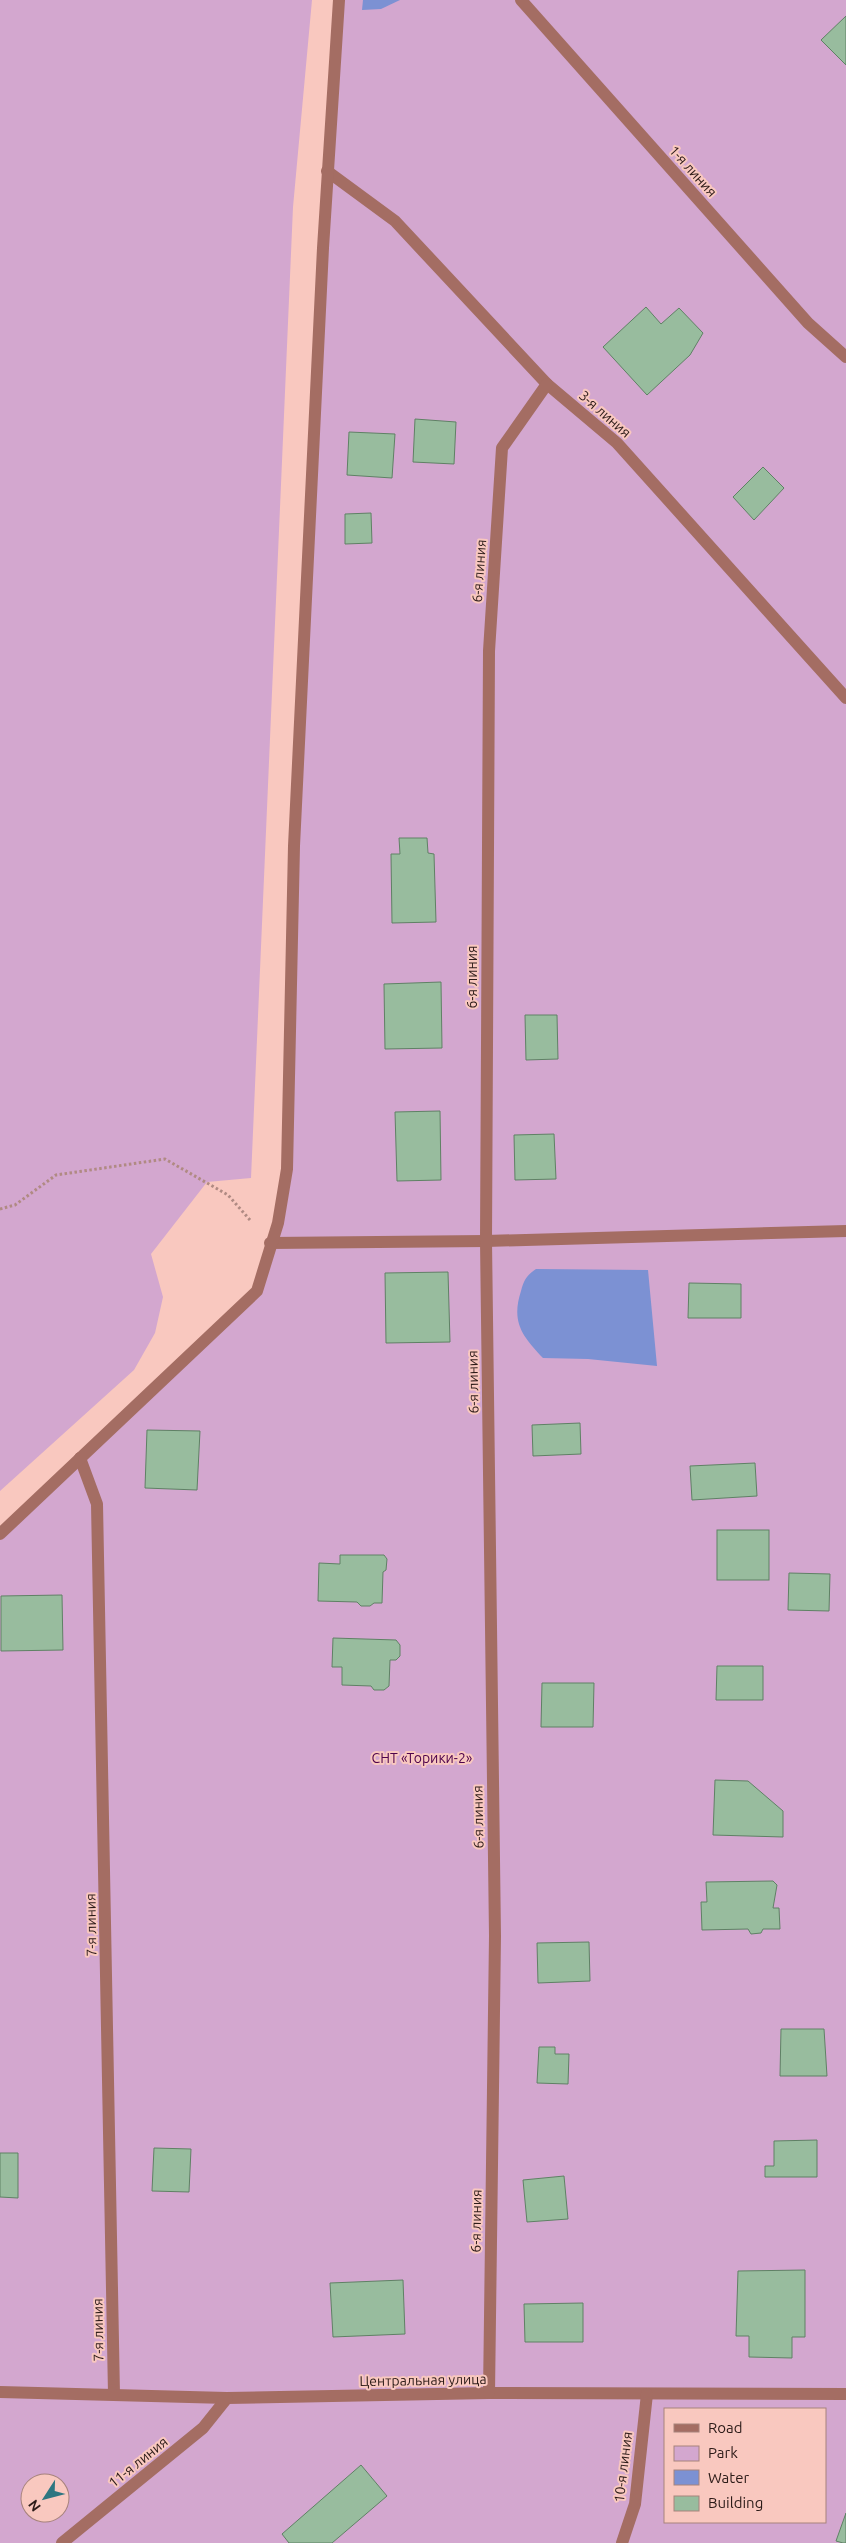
<svg xmlns="http://www.w3.org/2000/svg" width="846" height="2543" font-family="Ubuntu,sans-serif">
<style>
.green{fill:#d3a7cf;fill-rule:evenodd}
.water{fill:#7c91d3}
.building{fill:#98bc9e;stroke:#5f8165}
.lines{fill:none;stroke-linecap:round;stroke-linejoin:round}
.path{stroke:#b08a83;stroke-width:3;stroke-dasharray:2.5 2.5;stroke-linecap:butt}
.minor{stroke:#a46d63;stroke-width:12}
.labels{text-anchor:middle;dominant-baseline:central;stroke-width:4;stroke-linejoin:round;paint-order:stroke}
.street-label{font-size:14px;fill:#2c1b18;stroke:#f9c8bf}
.park-label{font-size:14px;fill:#4e034c;stroke:#f9c8bf}
</style>
<rect width="100%" height="100%" fill="#f9c8bf"/>
<g class="green">
<path d="M0 0H312L293 207 251 1178 207 1182 151 1254 163 1297 155 1333 134 1370 0 1491Z"/>
<path d="M339 0H846V2543H0V1534L257 1291 287 1169 294 846ZM665 2409H825V2522H665ZM30 2483H60V2513H30Z"/>
</g>
<g class="water">
<path d="M363 0H400L381 9 362 10Z"/>
<path d="M536 1269 648 1270 657 1366 588 1359 543 1358C522 1336 511 1322 521 1291 524 1280 526 1276 536 1269Z"/>
</g>
<g class="building">
<path d="M846 16V65L821 40Z"/>
<path d="M646 307 661 324 679 308 703 333 690 355 647 395 603 347Z"/>
<path d="M415 419 456 422 454 464 413 462Z"/>
<path d="M349 432 395 434 392 478 347 475Z"/>
<path d="M763 467 784 488 754 520 733 497Z"/>
<path d="M371 513 372 543 345 544V514Z"/>
<path d="M399 838H427L428 853 434 854 436 922 392 923 391 854H400Z"/>
<path d="M441 982 442 1048 385 1049 384 984Z"/>
<path d="M525 1015H557L558 1059 526 1060Z"/>
<path d="M440 1111 441 1180 397 1181 395 1112Z"/>
<path d="M554 1134 556 1179 515 1180 514 1135Z"/>
<path d="M448 1272 450 1342 386 1343 385 1273Z"/>
<path d="M689 1283 741 1284V1318H688Z"/>
<path d="M580 1423 581 1454 533 1456 532 1425Z"/>
<path d="M147 1430 200 1431 197 1490 145 1488Z"/>
<path d="M755 1463 757 1496 692 1500 690 1466Z"/>
<rect x="717" y="1530" width="52" height="50"/>
<path d="M340 1555H384L387 1559 386 1570 383 1572 382 1603H374L370 1606H361L357 1602 318 1601 319 1563 340 1564Z"/>
<path d="M789 1573 830 1574 829 1611 788 1610Z"/>
<path d="M62 1595 63 1650 1 1651V1596Z"/>
<path d="M333 1638 396 1640 400 1645V1656L396 1660H390L389 1686 384 1690H374L371 1686 342 1685V1667H332Z"/>
<path d="M717 1666H763V1700H716Z"/>
<path d="M542 1683H594L593 1727H541Z"/>
<path d="M715 1780 748 1781 783 1811V1837L713 1835Z"/>
<path d="M773 1881 777 1885 773 1908H779L780 1929H763L761 1933 751 1934 748 1929 702 1930 701 1902H707L706 1882Z"/>
<path d="M589 1942 590 1981 538 1983 537 1943Z"/>
<path d="M781 2029H824L827 2076H780Z"/>
<path d="M539 2047H555V2054H569L568 2084 537 2083Z"/>
<path d="M817 2140V2177H765V2166H774V2141Z"/>
<path d="M154 2148 191 2149 189 2192 152 2191Z"/>
<path d="M0 2153H18V2198L0 2197Z"/>
<path d="M564 2176 568 2219 527 2222 523 2180Z"/>
<path d="M805 2270V2337H792V2358L749 2357V2336H736L738 2271Z"/>
<path d="M403 2280 405 2334 333 2337 330 2283Z"/>
<path d="M583 2303V2342H525L524 2304Z"/>
<path d="M361 2465 387 2496 332 2543H289L282 2534Z"/>
<path d="M846 2513V2543H843L836 2541Z"/>
</g>
<g class="lines">
<path class="path" d="M0 1209 15 1205 56 1175 165 1159 228 1195 250 1220"/>
<g class="minor">
<path d="M521 0 808 323 846 357"/>
<path d="M327 171 395 221 547 384 617 443 846 698"/>
<path d="M270 1243 486 1241 846 1231"/>
<path d="M80 1458 97 1504 114 2394"/>
<path d="M0 1534 257 1291 278 1223 287 1169 294 846 323 248 339 0"/>
<path d="M0 2392 227 2398 489 2393 846 2394"/>
<path d="M489 2393 495 1936 486 1241 489 651 502 448 547 384"/>
<path d="M62 2543 203 2428 227 2398"/>
<path d="M622 2543 635 2504 647 2394"/>
</g>
</g>
<g class="labels">
<g class="street-label">
<text transform="translate(693 171) rotate(48)">1-я линия</text>
<text transform="translate(605 414) rotate(41)">3-я линия</text>
<text transform="translate(479 571) rotate(-86)">6-я линия</text>
<text transform="translate(472 977) rotate(-90)">6-я линия</text>
<text transform="translate(473 1382) rotate(-91)">6-я линия</text>
<text transform="translate(478 1817) rotate(-91)">6-я линия</text>
<text transform="translate(91 1925) rotate(-91)">7-я линия</text>
<text transform="translate(476 2221) rotate(-89)">6-я линия</text>
<text transform="translate(98 2330) rotate(-91)">7-я линия</text>
<text transform="translate(423 2380) rotate(-1)">Центральная улица</text>
<text transform="translate(138 2462) rotate(-39)">11-я линия</text>
<text transform="translate(623 2467) rotate(-83)">10-я линия</text>
</g>
<g class="park-label">
<text x="422" y="1758">СНТ «Торики-2»</text>
</g>
</g>
<rect x="664" y="2408" width="162" height="115" fill="#f9c8bf" stroke="#a7837c"/>
<rect x="674" y="2424" width="25" height="8" fill="#a46d63" stroke="#a7837c"/>
<text x="708" y="2433" font-size="15" fill="#2c1b18">Road</text>
<rect x="674" y="2446" width="25" height="15" fill="#d3a7cf" stroke="#a7837c"/>
<text x="708" y="2458" font-size="15" fill="#2c1b18">Park</text>
<rect x="674" y="2470" width="25" height="15" fill="#7c91d3" stroke="#a7837c"/>
<text x="708" y="2483" font-size="15" fill="#2c1b18">Water</text>
<rect x="674" y="2496" width="25" height="15" fill="#98bc9e" stroke="#a7837c"/>
<text x="708" y="2508" font-size="15" fill="#2c1b18">Building</text>
<g transform="translate(45 2498) rotate(234)"><circle r="24" fill="#f9c8bf" stroke="#a7837c"/>
<path d="M0-4L9 19L0 12L-9 19Z" fill="#2e7681"/>
<text y="-8" font-size="14" font-weight="bold" text-anchor="middle" fill="#2c1b18">N</text>
</g>
</svg>
